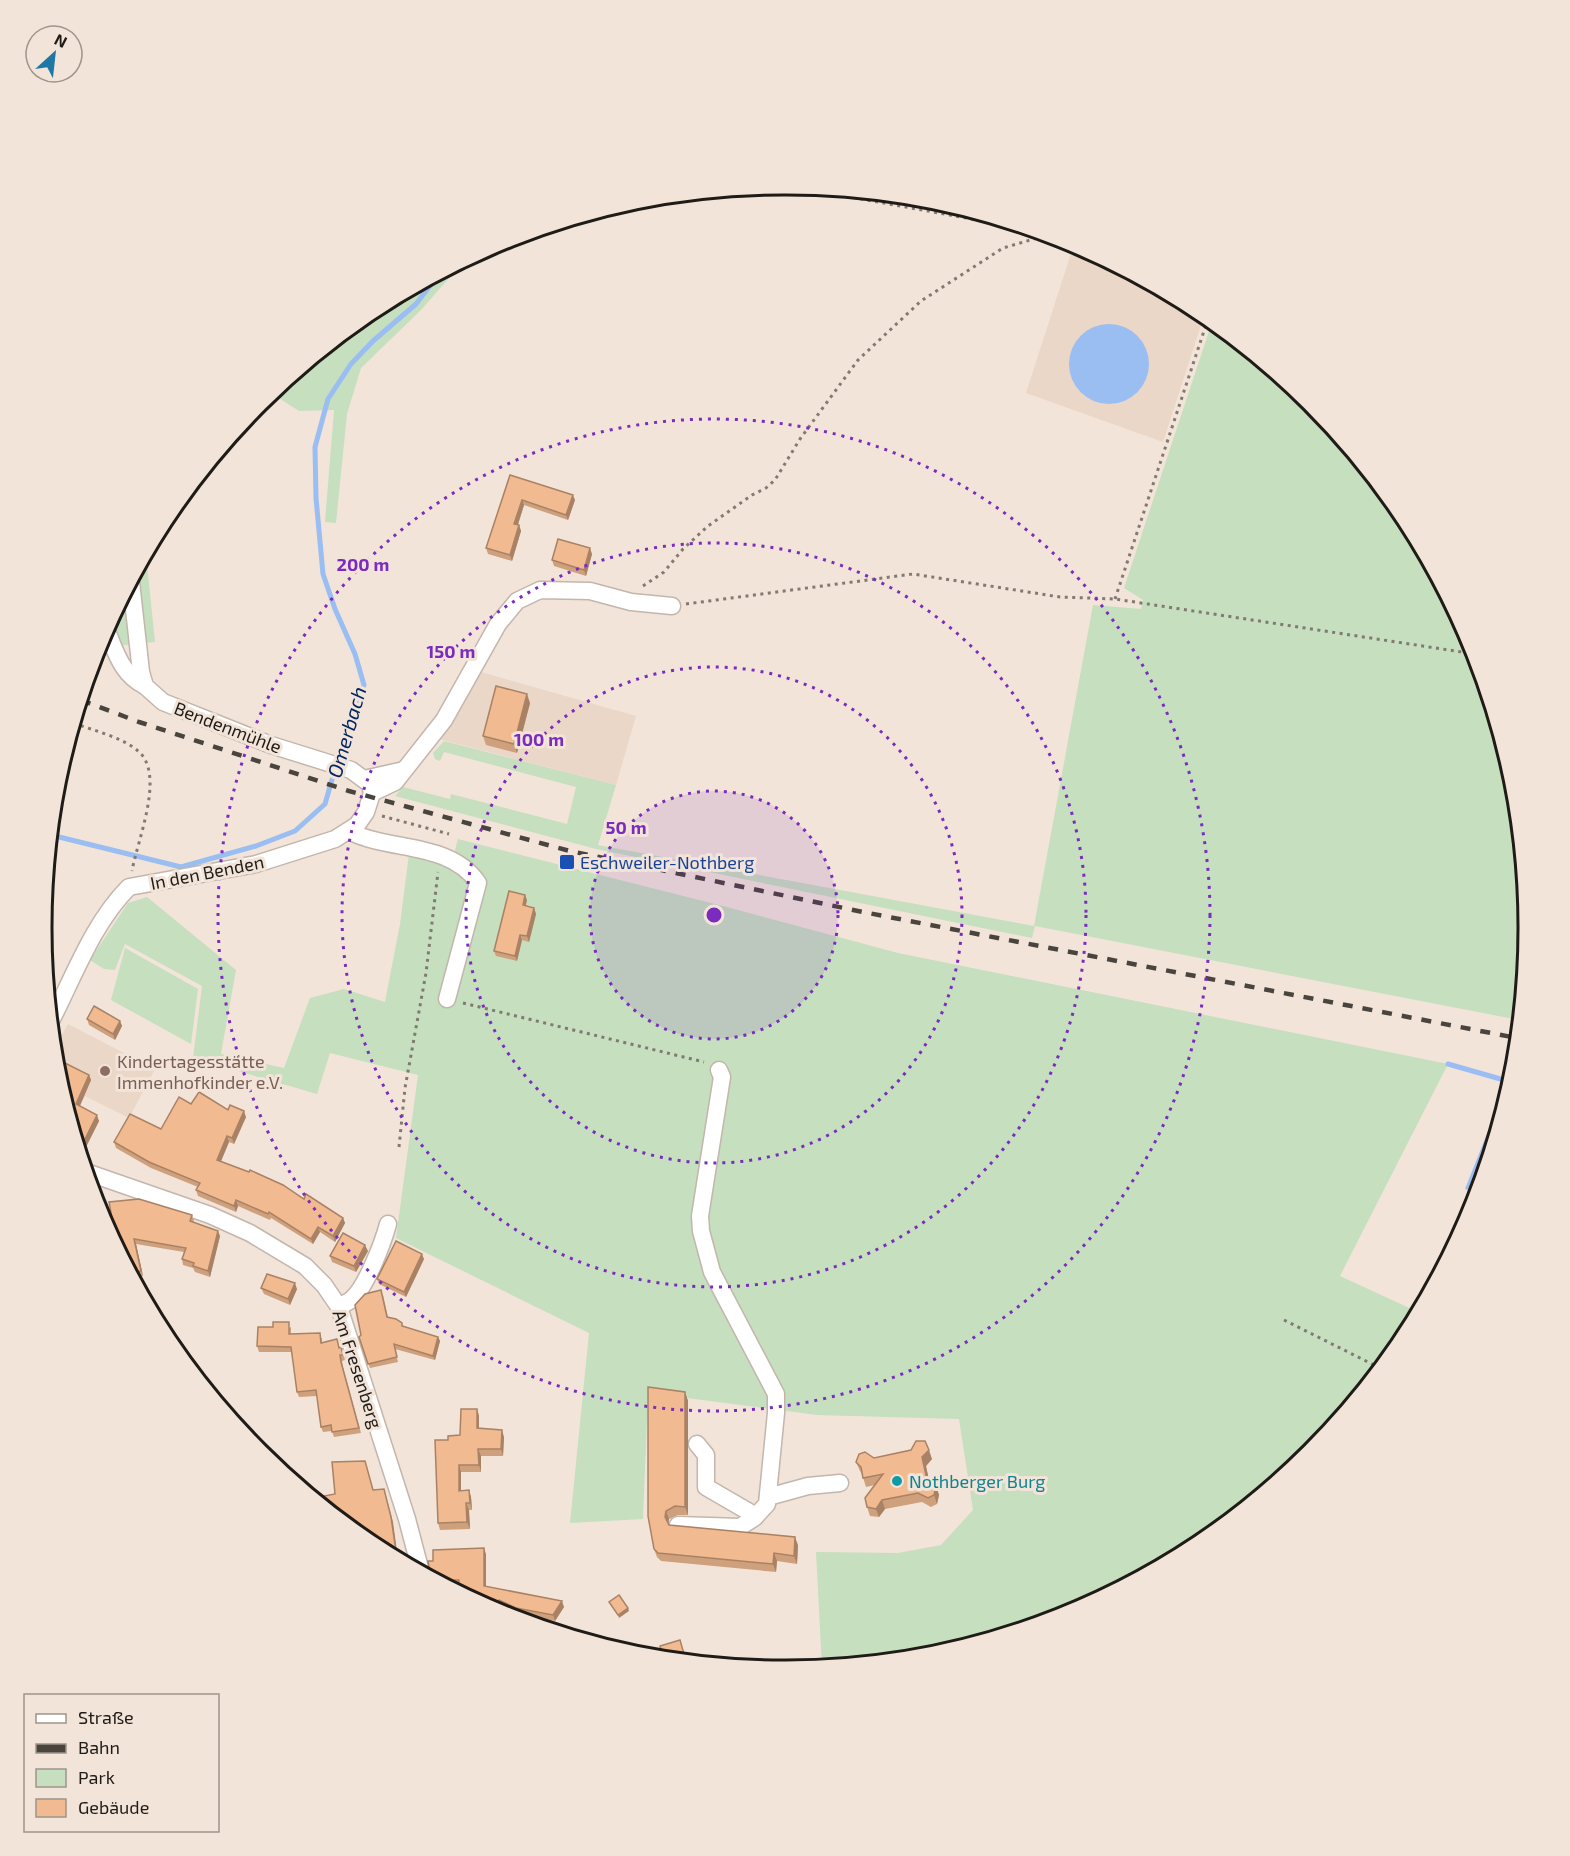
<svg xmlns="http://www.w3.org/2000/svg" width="1570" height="1856" font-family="'Exo 2',sans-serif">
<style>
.built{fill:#ebd7c7}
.green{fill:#c5dfbf}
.water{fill:#9abdf2}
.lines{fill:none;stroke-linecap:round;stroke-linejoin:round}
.stream{stroke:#9abdf2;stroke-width:5}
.minor-casing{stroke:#c3b6ac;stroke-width:19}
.path{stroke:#827972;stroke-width:3;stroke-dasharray:3 4.5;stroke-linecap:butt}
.minor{stroke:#fff;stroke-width:16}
.rail{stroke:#4a443f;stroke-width:4.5;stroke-dasharray:10 10;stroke-linecap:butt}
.wall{fill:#cfa07c}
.shaded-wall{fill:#a98265}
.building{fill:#f1ba90;stroke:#a98265;stroke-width:1.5}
.ring{fill:none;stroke:#7b2cbf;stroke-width:3;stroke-dasharray:3 6}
.transit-dot{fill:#1a4fb4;stroke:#f2e4d9;stroke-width:2}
.education-dot{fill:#8d6e63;stroke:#f2e4d9;stroke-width:2}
.culture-dot{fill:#0f9aa8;stroke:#f2e4d9;stroke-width:2}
.labels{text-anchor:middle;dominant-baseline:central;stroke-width:6;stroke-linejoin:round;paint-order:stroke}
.street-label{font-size:18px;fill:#1f1b17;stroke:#f2e4d9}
.transit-label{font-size:18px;fill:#164399;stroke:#f2e4d9;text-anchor:start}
.education-label{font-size:18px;fill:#785e54;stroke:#f2e4d9;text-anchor:start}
.culture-label{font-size:18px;fill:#0d838f;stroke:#f2e4d9;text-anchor:start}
.water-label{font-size:20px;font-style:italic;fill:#002661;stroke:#f2e4d9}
.rim{fill:none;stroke:#1f1b17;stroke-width:3}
.centre{fill:#7b2cbf;stroke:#f2e4d9;stroke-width:3}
.ring-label{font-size:18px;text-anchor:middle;font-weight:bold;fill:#7b2cbf;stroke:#f2e4d9;stroke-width:6;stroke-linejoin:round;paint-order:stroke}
</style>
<rect width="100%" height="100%" fill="#f2e4d9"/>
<g class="built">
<path d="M1074 244 1198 310 1204 316 1163 442 1026 393Z"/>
<path d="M481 672 636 716 616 785 439 739Z"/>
<path d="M68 1024 155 1069 129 1118 85 1096 83 1100 62 1091 56 1073 54 1049Z"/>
</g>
<g class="green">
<path d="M463 262 421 310 361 368 347 414 336 523 325 522 334 410 299 411 271 393 373 310Z"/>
<path d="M1212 322 1311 403 1403 515 1472 644 1514 783 1528 928 1519 1020 1035 926 1032 938 596 849 395 796 403 787 450 799 451 794 567 824 576 787 444 752 440 761 435 759 433 753 444 741 616 785 598 845 1034 926 1093 605 1141 609 1143 600 1124 588Z"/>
<path d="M146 555 155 642 97 648 99 643Z"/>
<path d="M458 839 727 907 898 953 1448 1064 1340 1276 1418 1312 1403 1341 1310 1454 1197 1546 1069 1615 930 1657 822 1667 816 1552 898 1553 941 1545 973 1510 959 1419 817 1415 648 1393 643 1519 570 1523 589 1333 396 1238 418 1075 330 1053 317 1094 193 1058 202 986 125 944 115 970 104 969 90 960 128 903 147 897 236 970 221 1054 284 1068 310 998 344 989 385 1002 400 924 409 854 451 865Z"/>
<path d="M125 948 198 989 191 1044 111 1000Z"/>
</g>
<g class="water">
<circle cx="1109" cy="364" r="40"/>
<path d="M1496 1111 1502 1113 1477 1192 1465 1189Z"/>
</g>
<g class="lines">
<g class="stream">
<path d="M51 835 181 867 256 846 295 831 325 804 340 752 364 685 355 654 335 609 323 574 316 498 315 447 328 399 351 364 373 341 416 304 439 274"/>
<path d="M1448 1064 1511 1082"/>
</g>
<g class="minor-casing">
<g id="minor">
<path d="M131 582 141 672 145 686 163 702 271 745 351 770 370 784 372 793"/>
<path d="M106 629C116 652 121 674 145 686"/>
<path d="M364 779 404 770"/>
<path d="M349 831C389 852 450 841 478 883L447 999"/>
<path d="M51 1021C74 976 93 923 129 887L256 864 335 839 357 825 366 812 372 793 395 782 444 720 498 624 517 601 540 590 590 591 631 602 672 606"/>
<path d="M86 1172 210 1215 250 1233 305 1266 324 1285 339 1307 407 1519 421 1572"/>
<path d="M339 1307C343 1304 349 1302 352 1299 366 1287 383 1243 388 1224"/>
<path d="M697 1444 706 1455V1487L756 1516"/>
<path d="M768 1497 808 1486 840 1483"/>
<path d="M678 1525 740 1527 754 1518 767 1504 776 1413V1394L712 1272 701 1231 700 1216 722 1077 719 1070"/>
</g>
</g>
<g class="path">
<path d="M756 188 828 193 1027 229"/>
<path d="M643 586 664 572 683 549 708 526 752 495 766 488 775 480 800 439 858 360 921 301 1003 248 1047 235"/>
<path d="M1115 599 1208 319"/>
<path d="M686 604 913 574 1060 597 1115 599 1475 654"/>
<path d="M74 723C94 731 122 737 138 751 166 774 137 841 132 871"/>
<path d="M382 816 449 834"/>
<path d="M463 1003 704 1062"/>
<path d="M399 1147 405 1088 426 973 438 872"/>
<path d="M1284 1320 1380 1368"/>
</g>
<use href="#minor" class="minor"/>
<path class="rail" d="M81 700 139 722 349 791 570 851 863 912 1517 1038"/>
</g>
<g class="wall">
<path d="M510 475 575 500 568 520 524 505 518 525H519L521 531 512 561 488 554 486 548Z"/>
<path d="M592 554 586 576 554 566 552 560Z"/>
<path d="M530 703 517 753 486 745 483 736Z"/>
<path d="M527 900 526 906 534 908 536 914 529 942 522 940 517 961 496 956 494 951Z"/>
<path d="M87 1019 120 1021 122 1026 115 1040 89 1025Z"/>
<path d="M56 1073 89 1075 91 1080 80 1106 99 1121 86 1147 77 1142Z"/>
<path d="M191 1104 246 1117 234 1144 229 1142 221 1161 304 1199 343 1218 345 1223 335 1242 320 1232 313 1244 271 1218 270 1220 238 1206 236 1212 198 1196 196 1190 198 1187 151 1168 116 1148 114 1142 161 1129Z"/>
<path d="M109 1202 192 1215 194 1221 193 1222 220 1236 210 1277 195 1272 193 1268 183 1265 182 1259 184 1252 136 1244 143 1276 134 1278 118 1250Z"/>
<path d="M368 1251 356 1272 332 1262 330 1256Z"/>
<path d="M424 1259 406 1297 379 1284 377 1279Z"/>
<path d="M261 1288 297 1289 290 1305 264 1294Z"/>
<path d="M383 1295 388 1317 404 1326 438 1337 440 1341 435 1360 395 1349 398 1362 370 1368 359 1337 361 1335Z"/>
<path d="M291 1327V1334L322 1338V1342L339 1348 341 1347 345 1360 342 1361 343 1367 361 1433 334 1437 332 1431 323 1432 321 1427 317 1396 299 1397 297 1392 292 1352H259L257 1346Z"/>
<path d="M685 1392 688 1401V1515H678L669 1519 668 1524 669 1525 798 1545 797 1564 777 1561 776 1572 661 1561 657 1557 654 1549Z"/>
<path d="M477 1409 479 1416V1429L504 1437 503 1456H481V1472H461V1491L469 1490 471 1497 472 1510H469L470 1529 440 1530 438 1523 460 1435Z"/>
<path d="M874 1458 932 1459 926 1466 929 1481 936 1486 939 1495 937 1504 931 1507 922 1502 885 1509 879 1517 870 1516 867 1507 875 1485 866 1487 862 1474 860 1471 856 1462Z"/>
<path d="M486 1554V1586L564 1607 555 1621 518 1614 502 1606 500 1614 458 1592 459 1586H447L426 1574Z"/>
</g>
<g class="shaded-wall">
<path d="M573 495 575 500 568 520 566 515Z"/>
<path d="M522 500 524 505 516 530 514 524Z"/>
<path d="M519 525 521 531 512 561 510 555Z"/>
<path d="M590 548 592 554 586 576 584 570Z"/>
<path d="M527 694 530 703 517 753 514 744Z"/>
<path d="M525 895 527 900 524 911 523 905Z"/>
<path d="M534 908 536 914 529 942 527 936Z"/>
<path d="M520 935 522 940 517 961 515 956Z"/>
<path d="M120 1021 122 1026 115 1040 113 1034Z"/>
<path d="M89 1075 91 1080 78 1110 76 1104Z"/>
<path d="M244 1111 246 1117 234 1144 232 1138Z"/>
<path d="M97 1115 99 1121 86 1147 84 1141Z"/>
<path d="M227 1136 229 1142 219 1166 217 1160Z"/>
<path d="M236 1200 238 1206 236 1212 234 1206Z"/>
<path d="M343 1218 345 1223 335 1242 333 1236Z"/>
<path d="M318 1227 320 1232 313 1244 311 1239Z"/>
<path d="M218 1231 220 1236 210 1277 208 1271Z"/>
<path d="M134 1239 136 1244 143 1276 141 1271Z"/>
<path d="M365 1245 368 1251 356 1272 354 1266Z"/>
<path d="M422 1254 424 1259 406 1297 404 1292Z"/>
<path d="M295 1283 297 1289 290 1305 288 1299Z"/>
<path d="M438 1337 440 1341 435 1360 433 1356Z"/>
<path d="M685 1392 688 1401V1515L685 1507Z"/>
<path d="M477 1409 479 1416V1435L477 1428Z"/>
<path d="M502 1430 504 1437 503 1456 501 1449Z"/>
<path d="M478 1449 481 1456V1472L479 1465Z"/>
<path d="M929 1450 932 1459 926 1466 931 1489 927 1480 922 1457Z"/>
<path d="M459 1465 461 1472V1498L459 1491Z"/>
<path d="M936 1486 939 1495 937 1504 934 1495Z"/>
<path d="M384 1489 393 1522 398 1559 397 1558Z"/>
<path d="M469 1490 471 1497 472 1510 470 1503Z"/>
<path d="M882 1500 885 1509 879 1517 876 1509Z"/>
<path d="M466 1503 469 1510 470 1529 467 1522Z"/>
<path d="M666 1511 669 1519 668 1525 665 1517Z"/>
<path d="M795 1537 798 1545 797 1564 794 1556Z"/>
<path d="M484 1548 486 1554V1592L484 1586Z"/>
<path d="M774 1553 777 1561 776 1572 773 1564Z"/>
<path d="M499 1600 502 1606 500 1614 496 1611Z"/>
<path d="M562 1601 564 1607 555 1621 553 1615Z"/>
<path d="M628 1608 629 1611 619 1618 618 1615Z"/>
</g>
<g class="building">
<path d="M510 475 573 495 566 515 522 500 514 524 519 525 510 555 486 548Z"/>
<path d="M558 539 590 548 584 570 552 560Z"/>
<path d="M496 686 527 694 514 744 483 736Z"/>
<path d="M509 891 525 895 523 905 534 908 527 936 520 935 515 956 494 951Z"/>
<path d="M94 1006 120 1021 113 1034 87 1019Z"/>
<path d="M55 1058 89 1075 76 1104 97 1115 84 1141 76 1137 56 1073Z"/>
<path d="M199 1092 228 1110 230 1105 244 1111 232 1138 227 1136 217 1160 249 1172 250 1170 283 1185 304 1199 306 1194 343 1218 333 1236 318 1227 311 1239 269 1212 268 1214 236 1200 234 1206 196 1190 200 1183 149 1162 114 1142 130 1114 161 1129 179 1097 191 1104Z"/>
<path d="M139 1199 192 1215 190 1221 218 1231 208 1271 193 1266 194 1263 182 1259 186 1248 134 1239 141 1271 131 1273 118 1250 109 1202Z"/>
<path d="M343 1233 365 1245 354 1266 330 1256Z"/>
<path d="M396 1241 422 1254 404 1292 377 1279Z"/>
<path d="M267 1274 295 1283 288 1299 261 1288Z"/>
<path d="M381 1290 387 1317 396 1319 402 1323V1326L438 1337 433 1356 394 1344 397 1357 368 1364 359 1337 361 1335 355 1305 365 1294Z"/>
<path d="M273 1322H289V1334L320 1333 321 1343 337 1339 339 1348 341 1347 343 1355H340L341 1362 359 1428 332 1432 331 1425 321 1427 316 1390 297 1392 291 1347 257 1346 258 1327H273Z"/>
<path d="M648 1387 685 1392V1507L675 1506 666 1511 665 1517 669 1525 795 1537 794 1556 774 1553 773 1564 658 1553 654 1549 648 1516Z"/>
<path d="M461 1409H477V1428L502 1430 501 1449H478L479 1465H459V1491L469 1490 470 1503H466L467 1522 438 1523 435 1440H448V1436L460 1435Z"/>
<path d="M916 1441H925L929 1450 922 1457 927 1480 936 1486 934 1495 928 1498 918 1493 882 1500 876 1509 867 1507 865 1498 883 1474 863 1478 861 1467 856 1462 859 1454 865 1452 874 1458 911 1450Z"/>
<path d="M365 1461 373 1490 384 1489 391 1517 397 1558 404 1557 407 1564 372 1546 314 1498 335 1494 332 1462Z"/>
<path d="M484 1548V1586L562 1601 553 1615 516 1608 499 1600 496 1611H494L478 1602 479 1596H466L458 1592 459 1580H437L426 1574 429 1568 428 1561H433V1550Z"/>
<path d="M619 1595 628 1608 618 1615 609 1602Z"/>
<path d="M680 1640 686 1661 663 1659 660 1646Z"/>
</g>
<circle cx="714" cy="915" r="124" fill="#7b2cbf" fill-opacity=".12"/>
<g class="ring">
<circle cx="714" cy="915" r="124"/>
<circle cx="714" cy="915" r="248"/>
<circle cx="714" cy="915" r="372"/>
<circle cx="714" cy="915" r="496"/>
</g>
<rect class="transit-dot" x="559" y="854" width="16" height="16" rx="3"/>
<circle class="education-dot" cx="105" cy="1071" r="6"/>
<circle class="culture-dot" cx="897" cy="1481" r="6"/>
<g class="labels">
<g class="street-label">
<text transform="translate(228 727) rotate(21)">Bendenmühle</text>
<text transform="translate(207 872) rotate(-11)">In den Benden</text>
<text transform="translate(358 1369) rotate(72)">Am Fresenberg</text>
</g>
<g class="transit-label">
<text x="580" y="862">Eschweiler-Nothberg</text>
</g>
<g class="education-label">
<text x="117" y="1061">Kindertagesstätte<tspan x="117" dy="21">Immenhofkinder e.V.</tspan></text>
</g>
<g class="culture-label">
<text x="909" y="1481">Nothberger Burg</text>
</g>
<g class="water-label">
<text transform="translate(346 732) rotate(-74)">Omerbach</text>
</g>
</g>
<path d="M0 0H1570V1856H0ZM784 195H786A732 732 0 0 1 1518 927V928A732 732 0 0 1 786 1660H784A732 732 0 0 1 52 928V927A732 732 0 0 1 784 195Z" fill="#f2e4d9" fill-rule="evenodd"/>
<path class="rim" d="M784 195H786A732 732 0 0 1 1518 927V928A732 732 0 0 1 786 1660H784A732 732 0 0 1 52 928V927A732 732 0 0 1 784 195Z"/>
<circle cx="714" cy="915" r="9" class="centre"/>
<g class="ring-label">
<text x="363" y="571">200 m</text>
<text x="451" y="658">150 m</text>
<text x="539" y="746">100 m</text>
<text x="626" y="834">50 m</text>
</g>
<rect x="24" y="1694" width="195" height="138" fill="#f2e4d9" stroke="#9e948b" stroke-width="1.5"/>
<rect x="36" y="1714" width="30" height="9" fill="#ffffff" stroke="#9e948b" stroke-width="1.5"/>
<text x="78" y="1724" font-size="18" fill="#1f1b17">Straße</text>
<rect x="36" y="1744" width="30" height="9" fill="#4a443f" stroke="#9e948b" stroke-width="1.5"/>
<text x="78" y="1754" font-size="18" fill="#1f1b17">Bahn</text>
<rect x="36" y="1769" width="30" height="18" fill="#c5dfbf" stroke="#9e948b" stroke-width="1.5"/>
<text x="78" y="1784" font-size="18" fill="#1f1b17">Park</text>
<rect x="36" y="1799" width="30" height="18" fill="#f1ba90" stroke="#9e948b" stroke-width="1.5"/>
<text x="78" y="1814" font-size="18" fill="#1f1b17">Gebäude</text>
<g transform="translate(54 54) rotate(27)"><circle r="28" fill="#f2e4d9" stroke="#9e948b" stroke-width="1.5"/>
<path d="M0-4.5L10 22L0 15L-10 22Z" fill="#1f77a6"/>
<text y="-9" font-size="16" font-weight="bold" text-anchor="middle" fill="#1f1b17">N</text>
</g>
</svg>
